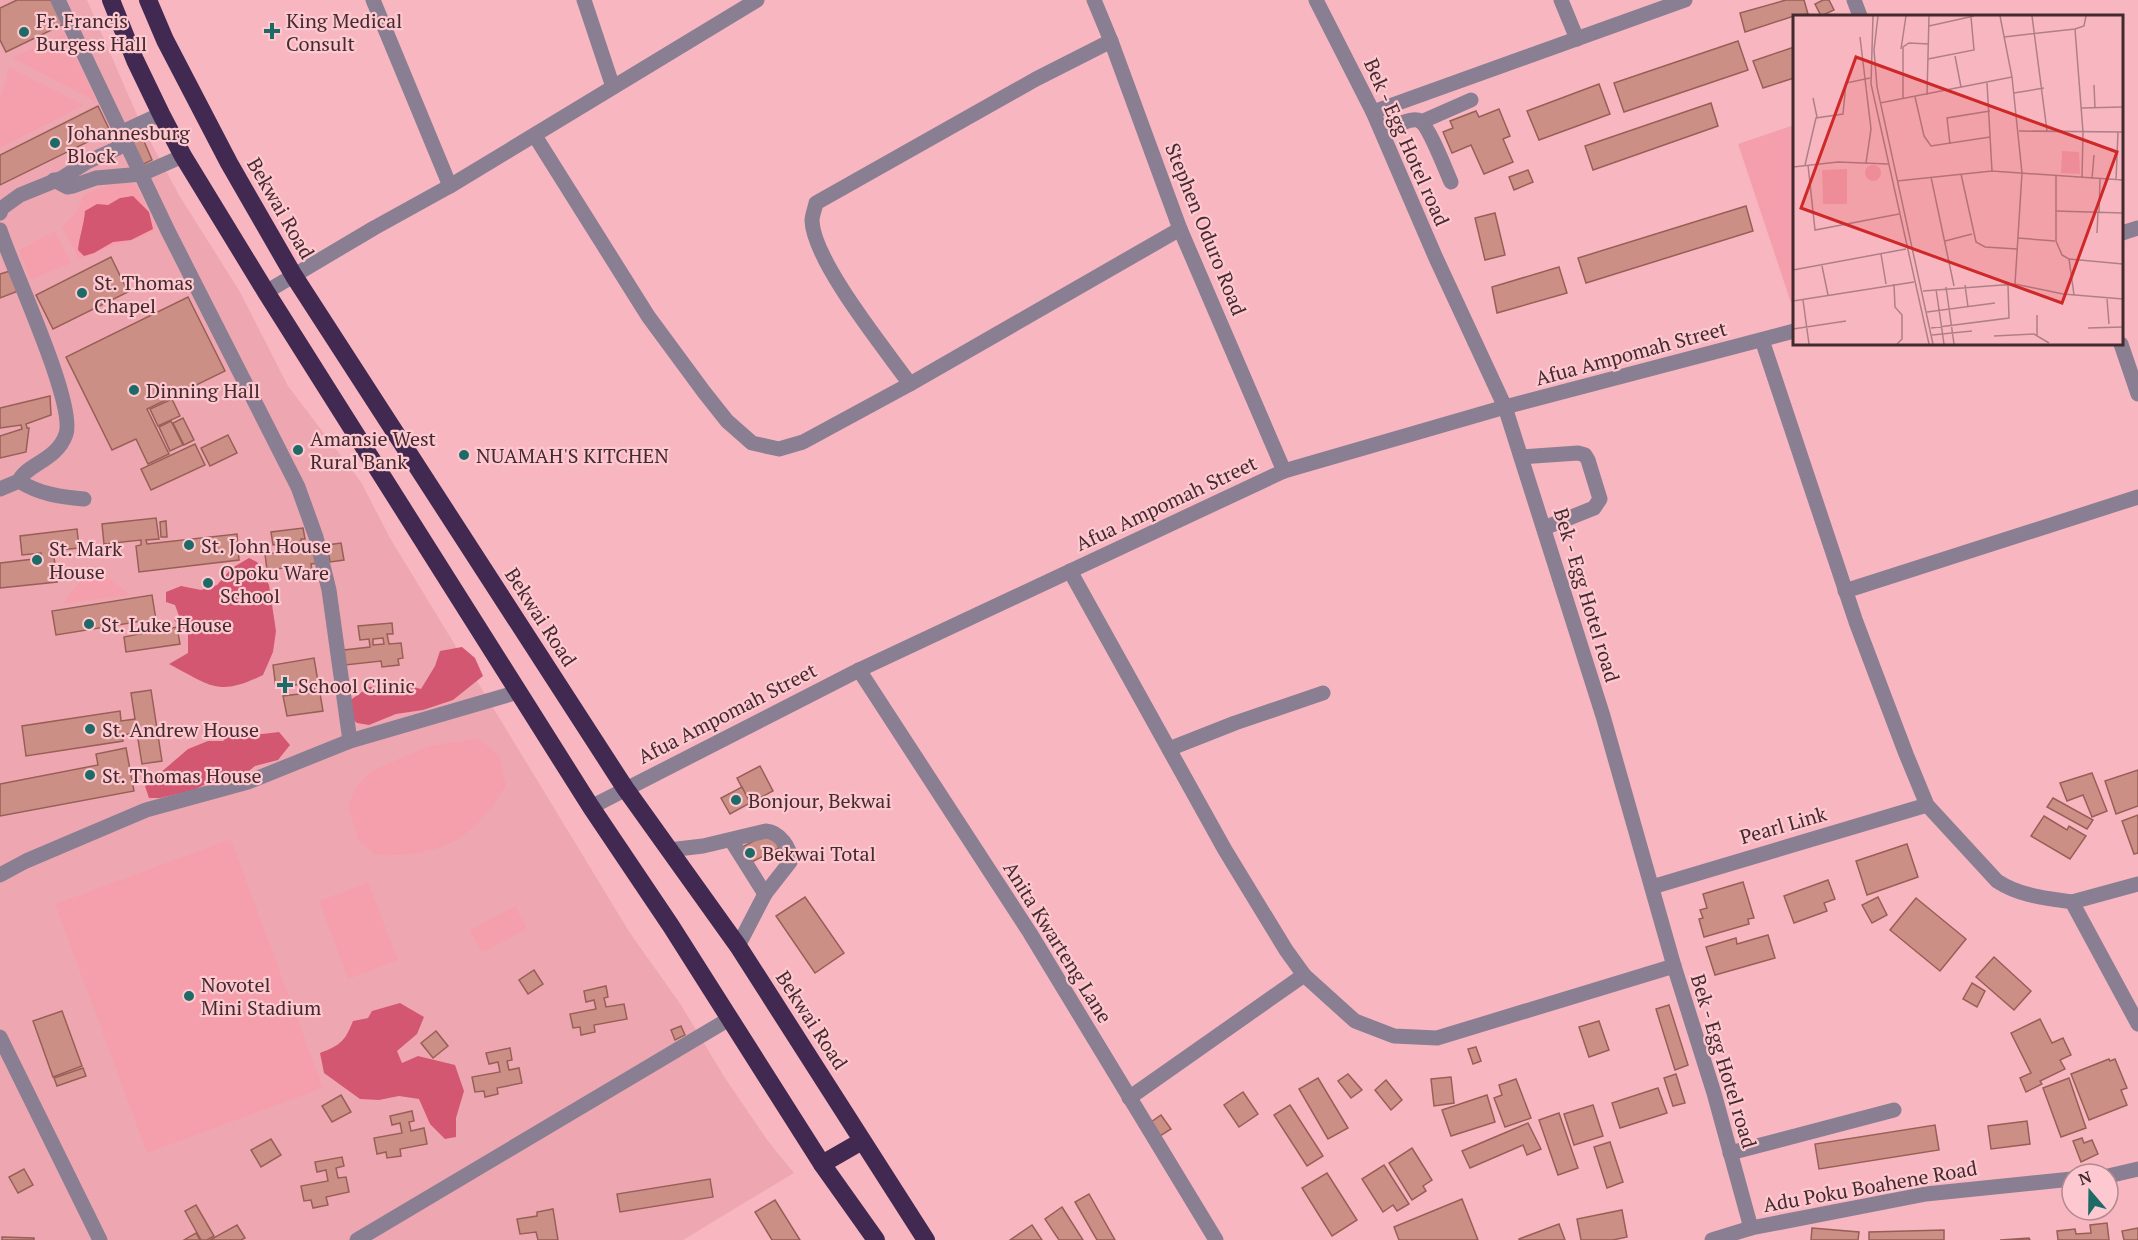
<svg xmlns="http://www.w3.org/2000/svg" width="2138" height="1240" font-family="'PT Serif',serif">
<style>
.built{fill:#eea7b1}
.green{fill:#f49fab}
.forest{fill:#d45771}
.building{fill:#cc8f85;stroke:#985f56;stroke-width:1.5;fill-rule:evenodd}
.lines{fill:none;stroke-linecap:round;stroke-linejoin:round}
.minor{stroke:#8a7e93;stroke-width:15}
.highway{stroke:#412952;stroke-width:18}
.poi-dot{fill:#1e6a66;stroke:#fdc8cf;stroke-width:2}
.labels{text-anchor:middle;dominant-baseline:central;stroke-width:4.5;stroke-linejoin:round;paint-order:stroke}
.poi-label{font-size:20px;fill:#432a2e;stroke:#fdc8cf;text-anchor:start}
.street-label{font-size:20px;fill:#432a2e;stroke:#fdc8cf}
.inset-road{fill:none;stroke:#b07f86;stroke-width:1.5}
.view{fill:#cf2828;fill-opacity:0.15;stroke:#cf2828;stroke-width:3}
.inset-edge{fill:none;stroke:#432a2e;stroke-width:3}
</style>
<rect width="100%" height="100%" fill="#f8b7c0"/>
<path class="built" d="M0 0H87L141 124 179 195 240 292 288 386 361 482 390 538 630 933 681 1005 725 1078 768 1141 794 1173 683 1240H0Z"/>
<g class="green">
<path d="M64 34 97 102 12 58Z"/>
<path d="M9 67 84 105 0 148V100Z"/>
<path d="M1794 125V301L1791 303 1738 144Z"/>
<path d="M124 179 136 186 155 225 154 231C137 241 125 242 107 248 98 252 89 256 79 259L62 227C72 217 80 210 83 195Z"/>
<path d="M55 231 71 263 31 280 19 250Z"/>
<path d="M93 565 130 595 62 604Z"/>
<path d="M478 738 500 757 506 786C494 805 479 826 460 838 436 854 402 856 375 855L358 840 353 823 348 805 356 787 371 771 429 746Z"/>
<path d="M231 839 323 1088 147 1153 55 904Z"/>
<path d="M368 882 398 960 348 979 319 901Z"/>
<path d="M515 906 527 929 482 953 470 930Z"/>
</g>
<g class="forest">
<path d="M133 196 149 212 153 229 131 240 113 242 94 253 84 256 78 250C79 237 84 225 85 211L97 204 108 205 120 198Z"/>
<path d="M249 558 257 562 269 585 276 631 273 652 263 675C218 697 211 686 169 664L188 653V633L174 620 179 616 175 605 166 602V592L181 586 201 590 217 585 232 568Z"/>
<path d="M462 647 475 658 483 676 453 700 423 710 396 714 369 725 357 723 339 708 369 687 406 685 421 689 435 666 440 651Z"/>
<path d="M233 731 254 735 279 732 290 745 278 760 255 766 240 778 210 782 194 790 160 798H149L145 786 188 749 208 741H223Z"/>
<path d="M400 1003 424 1017 417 1034 397 1051 402 1063 418 1056 455 1065 464 1091 456 1118V1137L445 1139 430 1124 419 1099 399 1096 379 1100 360 1099 324 1073 320 1053C341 1045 345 1041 353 1021L368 1018 372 1011Z"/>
</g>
<g class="building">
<path d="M17 0H52L64 24 6 52 0 40V8Z"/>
<path d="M1786 0H1804L1808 14 1794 16 1745 32 1740 13Z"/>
<path d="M1823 0H1829L1834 10 1821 16 1815 4Z"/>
<path d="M1738 41 1748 70 1624 112 1614 83Z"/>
<path d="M1794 47V78L1763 88 1753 61Z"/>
<path d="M1599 84 1610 114 1539 140 1527 111Z"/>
<path d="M1711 103 1718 126 1593 170 1585 146Z"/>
<path d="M98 106 110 131 0 185V155Z"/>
<path d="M1499 109 1510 136 1503 139 1513 162 1484 174 1471 145 1452 153 1443 132 1453 128 1450 121 1476 111 1479 117Z"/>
<path d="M140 132 152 160 142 165 129 136Z"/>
<path d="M1528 170 1533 182 1514 190 1509 177Z"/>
<path d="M1746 206 1753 231 1586 283 1578 258Z"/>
<path d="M1495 213 1505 255 1485 260 1475 218Z"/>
<path d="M111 257 128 292 53 329 36 295Z"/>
<path d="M1559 267 1567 293 1497 313 1492 287Z"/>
<path d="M10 271 18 291 0 298V274Z"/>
<path d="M188 297 225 371 147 409 169 454 148 464 136 439 112 450 66 357Z"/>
<path d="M50 396 51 415 26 424 27 428H29L26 452 0 458V436L22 429 21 425 0 428V408Z"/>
<path d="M172 399 180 416 158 426 150 409Z"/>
<path d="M183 418 194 440 184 445 173 423Z"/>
<path d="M171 421 183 445 170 451 159 427Z"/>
<path d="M228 435 237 453 210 466 201 448Z"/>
<path d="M195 444 205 465 151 490 141 469Z"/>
<path d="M156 518 159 539 146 540 147 544 237 534 239 560 139 572 136 546 141 545V540L104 544 102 524Z"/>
<path d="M166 521 167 537H161L160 522Z"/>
<path d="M303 528 305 539H301L302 548 316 547 318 563 311 564 312 571 293 573V567L267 570 265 554 281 552 280 544 273 545 271 532ZM296 543 297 550 285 552 284 545Z"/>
<path d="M77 529 79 548 49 551 50 557H54L57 582 0 588V563L42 558 41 553 22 555 20 536Z"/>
<path d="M341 543 344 560 330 562 327 545Z"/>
<path d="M152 595 156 620 153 621 155 631 177 627 180 644 126 652 124 637 144 633 142 621 56 635 52 611Z"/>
<path d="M392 623 393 634H387L389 644 401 643 403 658 398 659 399 665 382 667 381 661 345 665 344 650 370 647 369 639 360 640 358 626ZM383 638 384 644 373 645V639Z"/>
<path d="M314 658 323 711 287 716 283 696 315 692 314 682 276 688 273 665Z"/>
<path d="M151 690 162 761 142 764 137 733 122 735 123 741 26 756 22 726 120 711 121 721 135 719 131 693Z"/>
<path d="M126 748 134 791 0 816V784L98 765 96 754Z"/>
<path d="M760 766 773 791 750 803 737 778Z"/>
<path d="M2138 770V806L2116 814 2105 781Z"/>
<path d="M2092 773 2107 811 2092 817 2083 795 2067 801 2060 783Z"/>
<path d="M742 787 750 803 730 814 721 798Z"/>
<path d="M2053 798 2093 820 2087 829 2047 807Z"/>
<path d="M2138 815V853L2134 854 2122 821Z"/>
<path d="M2044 816 2067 830 2069 826 2086 836 2070 859 2031 836Z"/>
<path d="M771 832 779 848 750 863 742 847Z"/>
<path d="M1907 844 1918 877 1867 895 1856 861Z"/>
<path d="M1828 880 1835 899 1824 903 1827 911 1794 923 1784 896Z"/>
<path d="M1743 882 1754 918 1748 919 1749 924 1704 937 1699 919 1703 918 1700 910 1707 908 1703 894Z"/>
<path d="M805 897 844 953 815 973 776 916Z"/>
<path d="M1878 897 1887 915 1872 923 1862 905Z"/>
<path d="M1916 898 1966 939 1940 971 1890 930Z"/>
<path d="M1768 935 1775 958 1715 975 1706 947 1736 938 1737 944Z"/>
<path d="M1994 957 2031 991 2014 1010 1976 977Z"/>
<path d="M534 970 543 984 528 994 519 980Z"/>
<path d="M1972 983 1985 991 1977 1007 1963 999Z"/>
<path d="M606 986 608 997 604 998 606 1007 624 1004 627 1019 594 1025 595 1032 581 1035 580 1027 573 1028 570 1014 596 1009 594 1000 586 1002 584 991Z"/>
<path d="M1669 1005 1688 1065 1675 1070 1656 1009Z"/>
<path d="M62 1011 82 1066 53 1077 33 1021Z"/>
<path d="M2040 1019 2052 1043 2063 1038 2071 1055 2060 1060 2065 1069 2040 1081 2042 1084 2026 1092 2020 1078 2031 1073 2011 1033Z"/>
<path d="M1599 1021 1609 1050 1589 1057 1579 1027Z"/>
<path d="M681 1026 685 1035 675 1040 671 1030Z"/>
<path d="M436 1031 448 1046 433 1058 421 1043Z"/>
<path d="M1476 1047 1481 1061 1473 1064 1468 1049Z"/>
<path d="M510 1048 512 1060 507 1061 509 1070 519 1068 522 1083 497 1088 498 1094 485 1097 484 1091 475 1092 472 1077 500 1072 498 1062 489 1064 486 1053Z"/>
<path d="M2109 1059 2110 1061 2115 1059 2127 1088 2121 1090 2127 1105 2089 1120 2071 1074Z"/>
<path d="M83 1068 86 1076 57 1086 54 1078Z"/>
<path d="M1348 1074 1362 1090 1351 1098 1338 1081Z"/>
<path d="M1676 1074 1685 1103 1673 1106 1664 1078Z"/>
<path d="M1451 1077 1454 1103 1434 1106 1431 1079Z"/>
<path d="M1318 1078 1348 1128 1328 1139 1299 1089Z"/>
<path d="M2069 1078 2086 1128 2061 1137 2043 1088Z"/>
<path d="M1516 1079 1531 1118 1505 1127 1494 1098 1502 1095 1499 1085Z"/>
<path d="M1386 1080 1402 1100 1391 1110 1375 1090Z"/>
<path d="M1658 1088 1667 1113 1620 1128 1612 1103Z"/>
<path d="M1243 1092 1258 1114 1239 1127 1224 1105Z"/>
<path d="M341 1095 351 1112 332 1122 322 1106Z"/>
<path d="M1487 1095 1495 1122 1451 1136 1442 1110Z"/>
<path d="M1290 1105 1323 1156 1307 1166 1274 1115Z"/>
<path d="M1593 1105 1603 1136 1574 1145 1564 1114Z"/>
<path d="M412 1111 414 1121 409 1122 411 1131 424 1128 427 1144 400 1149 401 1156 387 1158 386 1152 377 1154 374 1138 402 1133 400 1123 392 1125 390 1116Z"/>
<path d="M1559 1113 1578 1168 1558 1175 1539 1120Z"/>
<path d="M1161 1115 1171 1129 1160 1136 1151 1122Z"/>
<path d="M2027 1121 2030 1144 1991 1149 1988 1126Z"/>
<path d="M1528 1123 1541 1149 1527 1155 1523 1145 1470 1168 1462 1151Z"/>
<path d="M1935 1125 1939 1150 1819 1169 1815 1144Z"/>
<path d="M2082 1138 2084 1143 2092 1140 2098 1154 2081 1162 2073 1141Z"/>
<path d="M271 1139 281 1155 261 1167 251 1150Z"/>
<path d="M1610 1142 1623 1182 1607 1188 1594 1147Z"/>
<path d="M1412 1148 1432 1180 1423 1186 1426 1191 1412 1200 1389 1163Z"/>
<path d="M342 1157 344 1166 336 1168 338 1178 346 1177 349 1192 326 1197 328 1205 313 1208 311 1200 304 1201 301 1186 328 1181 326 1170 317 1172 315 1162Z"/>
<path d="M1384 1165 1409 1204 1397 1211 1393 1205 1383 1212 1362 1179Z"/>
<path d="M24 1169 33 1185 18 1193 9 1177Z"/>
<path d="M1327 1173 1357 1220 1332 1236 1302 1188Z"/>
<path d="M710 1179 713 1197 620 1212 617 1194Z"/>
<path d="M1089 1194 1115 1240H1097L1075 1202Z"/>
<path d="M1462 1199 1478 1240H1399L1394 1227Z"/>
<path d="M775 1200 800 1240H772L755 1212Z"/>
<path d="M196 1205 214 1236 207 1240H201L185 1211Z"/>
<path d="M1062 1207 1083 1240H1059L1045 1219Z"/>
<path d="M553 1209 558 1240H538L536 1232 520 1234 517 1219 537 1216V1212Z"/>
<path d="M1622 1210 1627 1237 1613 1240H1581L1577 1219Z"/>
<path d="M2107 1223 2109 1240H2058L2057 1231 2075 1229 2076 1234 2091 1233 2090 1225Z"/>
<path d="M1559 1224 1565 1240H1519V1239Z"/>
<path d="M237 1225 245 1238 241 1240H210Z"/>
<path d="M1032 1225 1042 1240H1010Z"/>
<path d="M1812 1228 1859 1232 1858 1240H1811Z"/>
<path d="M2138 1228V1240H2124L2122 1231Z"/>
<path d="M1944 1230V1240H1869V1232Z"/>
<path d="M196 1233 200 1240H184Z"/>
<path d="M2 1237 34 1238V1240H2Z"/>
<path d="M2029 1238 2030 1240H2000Z"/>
</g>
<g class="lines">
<g class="minor">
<path d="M58 0 168 231 298 487 316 537 329 590 350 741"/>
<path d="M373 0 450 186"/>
<path d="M584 0 613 87"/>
<path d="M1094 0 1111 41 1180 229 1284 471"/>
<path d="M1316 0 1373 112 1435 256 1505 407 1603 716 1674 966 1714 1093 1751 1228"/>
<path d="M1561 0 1577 39"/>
<path d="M1854 0 1860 16"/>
<path d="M1373 112 1685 0"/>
<path d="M1421 122 1471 100"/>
<path d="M1382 132C1391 128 1408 118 1418 120 1428 123 1446 171 1451 182"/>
<path d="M535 136 648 316 704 392 727 421 752 443 779 449 803 442 910 384 1180 229"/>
<path d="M54 180 67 187 73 186 96 178 142 174 183 156"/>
<path d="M0 213 2 208 20 195 62 178 87 162 118 148 122 132 161 114"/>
<path d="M0 230C12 268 76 403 66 434 57 461 26 464 19 481L0 489"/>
<path d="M2122 233 2138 228"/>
<path d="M266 292 374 228 450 186 757 0"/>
<path d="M1762 340 1856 622 1906 754 1927 805 1997 881C2020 896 2045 898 2072 902L2138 1024"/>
<path d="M2121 344 2138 394"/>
<path d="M910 384C885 349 814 262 812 221 812 215 815 209 816 203L1036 79 1111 41"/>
<path d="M1521 457 1578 453 1585 455 1588 460 1600 499 1594 508 1544 528"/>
<path d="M19 481C39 494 61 497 84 499"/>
<path d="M1070 571 1225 850 1286 950 1304 975 1355 1021 1394 1036 1437 1038 1674 966"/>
<path d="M1845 591 2138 497"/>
<path d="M859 670 1030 933 1216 1240"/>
<path d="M1169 749 1235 723 1323 693"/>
<path d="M591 807 859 670 1284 471 1505 407 1794 331"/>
<path d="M731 840 765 894"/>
<path d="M669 850 703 846 766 831C779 832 792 848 790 862L765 894 738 946"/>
<path d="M0 875 26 861 146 810 248 782 350 741 518 692"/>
<path d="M1652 887 1927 805"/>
<path d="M2072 902 2138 884"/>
<path d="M0 1037 100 1240"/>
<path d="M1129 1098 1304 975"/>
<path d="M1730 1153 1894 1110"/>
<path d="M2108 1176 2138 1169"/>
<path d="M357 1240 729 1019"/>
<path d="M1712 1240 1751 1228 1926 1194 2072 1179"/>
</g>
<g class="highway">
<path d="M111 0 135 60 161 114 183 156 266 292 591 807 671 926 822 1164 876 1240"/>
<path d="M148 0 165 40 229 163 294 276 625 788 738 946 926 1240"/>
<path d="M822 1164 862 1141"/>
</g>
</g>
<g class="poi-dot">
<path d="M269 22h6v6h6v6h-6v6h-6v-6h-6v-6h6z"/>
<circle cx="24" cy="32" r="6"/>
<circle cx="55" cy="143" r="6"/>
<circle cx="82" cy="293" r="6"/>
<circle cx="134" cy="390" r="6"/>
<circle cx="298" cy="450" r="6"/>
<circle cx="464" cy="455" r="6"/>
<circle cx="189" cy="545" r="6"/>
<circle cx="37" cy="560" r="6"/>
<circle cx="208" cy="583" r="6"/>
<circle cx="89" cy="624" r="6"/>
<path d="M282 676h6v6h6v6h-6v6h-6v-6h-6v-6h6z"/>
<circle cx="90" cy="729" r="6"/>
<circle cx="90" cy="775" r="6"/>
<circle cx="736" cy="800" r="6"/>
<circle cx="750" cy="853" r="6"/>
<circle cx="189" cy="996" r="6"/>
</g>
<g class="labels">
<g class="poi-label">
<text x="36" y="20">Fr. Francis<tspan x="36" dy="23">Burgess Hall</tspan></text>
<text x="286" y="20">King Medical<tspan x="286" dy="23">Consult</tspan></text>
<text x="67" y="132">Johannesburg<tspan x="67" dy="23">Block</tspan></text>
<text x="94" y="282">St. Thomas<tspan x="94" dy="23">Chapel</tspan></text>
<text x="146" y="390">Dinning Hall</text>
<text x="310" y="438">Amansie West<tspan x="310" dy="23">Rural Bank</tspan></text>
<text x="476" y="455">NUAMAH'S KITCHEN</text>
<text x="201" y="545">St. John House</text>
<text x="49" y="548">St. Mark<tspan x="49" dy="23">House</tspan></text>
<text x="220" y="572">Opoku Ware<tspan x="220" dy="23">School</tspan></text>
<text x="101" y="624">St. Luke House</text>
<text x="298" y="685">School Clinic</text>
<text x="102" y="729">St. Andrew House</text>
<text x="102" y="775">St. Thomas House</text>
<text x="748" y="800">Bonjour, Bekwai</text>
<text x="762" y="853">Bekwai Total</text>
<text x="201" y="984">Novotel<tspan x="201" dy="23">Mini Stadium</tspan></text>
</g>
<g class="street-label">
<text transform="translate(1407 142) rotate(66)">Bek - Egg Hotel road</text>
<text transform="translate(281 208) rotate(60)">Bekwai Road</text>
<text transform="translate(1206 229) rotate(68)">Stephen Oduro Road</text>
<text transform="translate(1631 353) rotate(-15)">Afua Ampomah Street</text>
<text transform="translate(1166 503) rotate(-25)">Afua Ampomah Street</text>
<text transform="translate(1587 595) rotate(73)">Bek - Egg Hotel road</text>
<text transform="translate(541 617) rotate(57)">Bekwai Road</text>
<text transform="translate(727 713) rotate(-27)">Afua Ampomah Street</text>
<text transform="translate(1783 825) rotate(-16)">Pearl Link</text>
<text transform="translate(1058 942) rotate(58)">Anita Kwarteng Lane</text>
<text transform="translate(812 1020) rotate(57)">Bekwai Road</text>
<text transform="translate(1724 1061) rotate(73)">Bek - Egg Hotel road</text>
<text transform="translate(1870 1186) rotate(-10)">Adu Poku Boahene Road</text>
</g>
</g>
<g transform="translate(1793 15)">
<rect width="330" height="330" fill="#f8b7c0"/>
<path d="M269 136 286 137 287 159 268 158ZM72 158a8 8 0 1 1 16 0a8 8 0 1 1-16 0ZM54 154V189H30L29 155Z" fill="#f49fab"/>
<path class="inset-road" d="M80 1 78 69 136 329M85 1 81 35 84 72 140 329M207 1 219 62 229 158 222 269M239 1 254 116M136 11 181 1M282 14 290 117 289 163M67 22 78 114 73 148M211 22 282 14 291 11 293 1M108 34 113 1M162 41 168 72M135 44 181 35 178 2M194 68 199 156M301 70 302 93M221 78 251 73M134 80 136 1M122 82 131 121 138 131 197 122M20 83 24 102M110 84V32L116 28 136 29M87 88 219 62M288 93 330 92M226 116 330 117M157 129 154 103 197 96M12 150 23 103 50 99 53 68 77 63M15 150 22 215 106 199M0 152 45 147 95 149M168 159 183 227 192 232 224 234M263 161V226L269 240 276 244 281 280M138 162 161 271M299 164 301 140M323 165 325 117M104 166 199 156 330 165M262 196 330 198M306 197 307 164M304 218 305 197M225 223 262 226M152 226 179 219M88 239 93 269M276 244 330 249M29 251 35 280M0 255 113 234M101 269 102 292 109 300V324L104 329M172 270 175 292M153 272 161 329M143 274 151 329M130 276 222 269 270 279 330 284M314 284 316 309M10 285 16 329M0 286 121 267M134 297 202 288M138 313 216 303 215 270M295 313 330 312M0 314 53 306M139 320 179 316M244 320V300M201 321 241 319 256 328"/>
<path class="view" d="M63 42 324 137 269 288 8 193Z"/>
<rect width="330" height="330" class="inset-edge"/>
</g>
<g transform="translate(2090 1192) rotate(340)"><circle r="28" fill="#fdc8cf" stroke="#b3898f" stroke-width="1.5"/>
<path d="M0-4.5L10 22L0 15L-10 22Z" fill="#1e6a66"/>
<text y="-9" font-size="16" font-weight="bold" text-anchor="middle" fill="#432a2e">N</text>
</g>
</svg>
